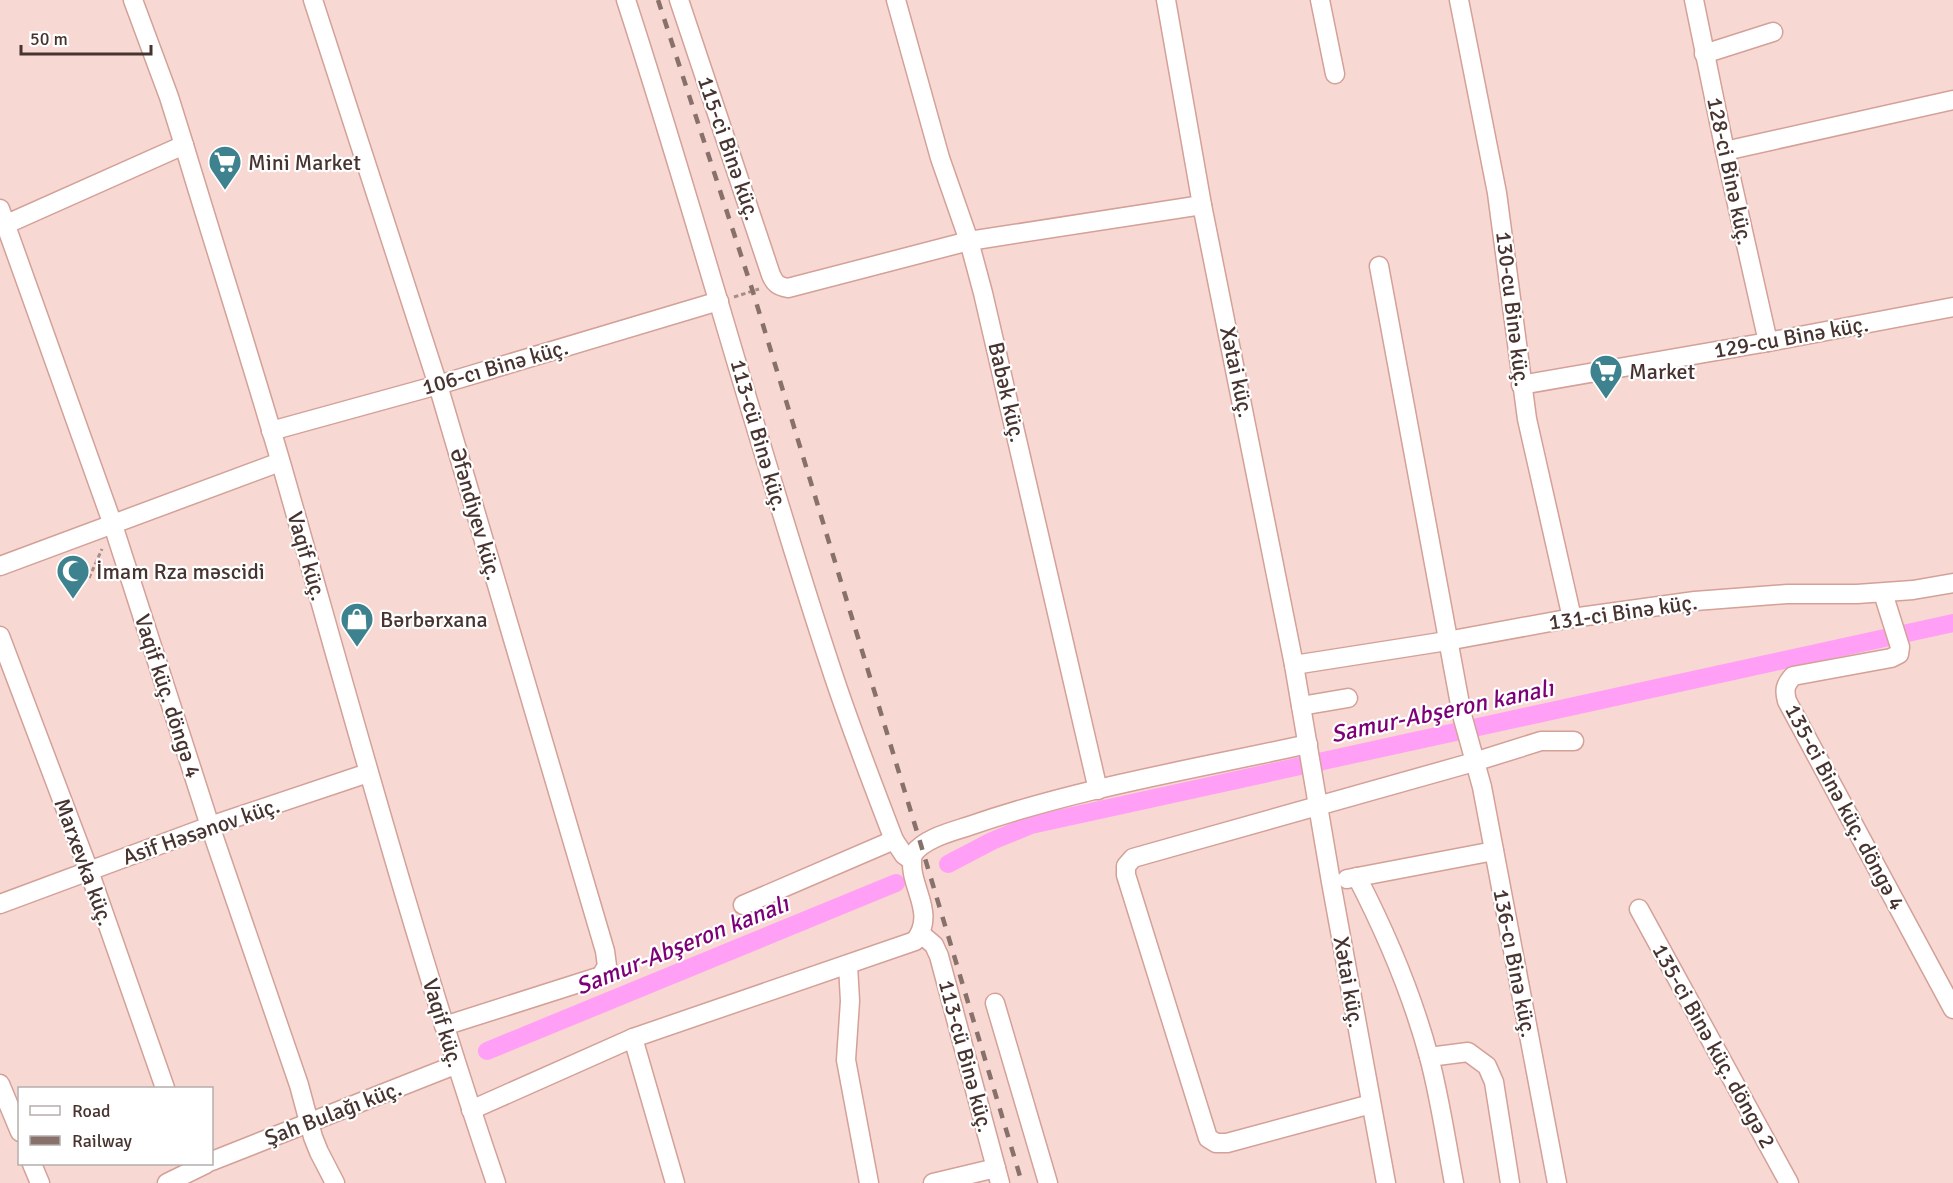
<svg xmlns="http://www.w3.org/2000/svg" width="1953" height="1183" font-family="Signika,sans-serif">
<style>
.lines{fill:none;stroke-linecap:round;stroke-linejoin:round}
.canal{stroke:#ff9ff6;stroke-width:18}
.minor-casing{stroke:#d3a198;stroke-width:21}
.path{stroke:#a78d88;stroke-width:3;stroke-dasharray:4.5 3;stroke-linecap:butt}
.minor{stroke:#fff;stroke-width:18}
.rail{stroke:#88706b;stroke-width:4.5;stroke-dasharray:10 10;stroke-linecap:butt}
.labels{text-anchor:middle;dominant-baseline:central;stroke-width:4.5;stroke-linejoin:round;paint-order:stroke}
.street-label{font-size:22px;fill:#47332f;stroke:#fff}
.poi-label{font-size:22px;fill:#47332f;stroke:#fff;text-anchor:start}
.water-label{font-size:24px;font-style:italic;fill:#7d0078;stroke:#fff}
</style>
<rect width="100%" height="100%" fill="#f8d8d3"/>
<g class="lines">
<g class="canal">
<path d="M948 864 992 841 1031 825 1953 623"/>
<path d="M487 1051 896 883"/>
</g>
<g class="minor-casing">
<g id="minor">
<path d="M133 0 169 97 184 145C216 251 250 357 281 463 350 704 415 946 496 1183"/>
<path d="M313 0 438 385 605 951 607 966 601 976 444 1026"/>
<path d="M626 0C698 220 757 445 830 665 849 724 872 782 894 840L904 855 911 860"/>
<path d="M679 0 771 275C775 284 778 286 788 288L969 241 1202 205"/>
<path d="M896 0 940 158 969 241 983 293 1098 790"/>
<path d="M1166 0 1202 205 1294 665 1331 882 1386 1183"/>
<path d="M1320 0 1335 74"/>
<path d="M1459 0 1497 193 1527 419 1572 618"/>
<path d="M1694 0 1725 151 1768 342"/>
<path d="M1704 54 1773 32"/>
<path d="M1725 151 1953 100"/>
<path d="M0 209 113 525 210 826 299 1085 313 1137 319 1152 335 1183"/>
<path d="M0 227 184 145"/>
<path d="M1379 266 1462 715 1482 787 1557 1183"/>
<path d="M1521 385 1768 342 1953 307"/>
<path d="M271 431 438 385 719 301"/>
<path d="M0 566 280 462"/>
<path d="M1883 593 1900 647 1899 654 1891 658 1793 676C1785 685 1784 690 1787 701L1953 1009"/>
<path d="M0 636 89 871 165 1088"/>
<path d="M1294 665 1447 641 1572 618 1695 601 1787 594H1857L1913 590 1953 583"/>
<path d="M1301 706 1348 698"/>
<path d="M1357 877C1387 935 1412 994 1429 1057 1440 1098 1446 1141 1454 1183"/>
<path d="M1347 879 1494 851"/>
<path d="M0 904 210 826 368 773"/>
<path d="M743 905 894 840"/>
<path d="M1639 909 1789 1183"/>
<path d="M921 934 934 945 939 956 1000 1183"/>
<path d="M848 965 850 1001 846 1060 869 1183"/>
<path d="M995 1003 1048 1183"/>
<path d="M633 1038 675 1183"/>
<path d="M1429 1057 1468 1052 1487 1066 1494 1082 1510 1183"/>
<path d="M0 1084 20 1132"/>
<path d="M1371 1104 1227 1143H1216L1208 1138 1126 875V866L1133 858 1474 762 1541 741H1574"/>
<path d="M471 1110 633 1038 915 941C938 911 906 885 913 854 925 838 951 832 969 826 1078 788 1195 769 1308 744"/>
<path d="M212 1161 455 1065"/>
<path d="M32 1164 40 1183"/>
<path d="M167 1183 206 1164"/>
<path d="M933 1183 996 1168"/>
</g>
</g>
<g class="path">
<path d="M734 297 759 289"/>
<path d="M89 578 102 549"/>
</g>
<use href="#minor" class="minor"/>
<path class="rail" d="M658 0 753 292 921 845 1022 1183"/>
</g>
<defs>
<g id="supermarket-pin" transform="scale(1.725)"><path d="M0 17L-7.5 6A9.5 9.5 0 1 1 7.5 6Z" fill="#3d828e" stroke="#fff"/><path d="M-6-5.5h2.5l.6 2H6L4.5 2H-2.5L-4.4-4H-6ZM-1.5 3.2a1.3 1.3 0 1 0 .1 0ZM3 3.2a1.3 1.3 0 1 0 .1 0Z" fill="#fff"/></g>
<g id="mosque-pin" transform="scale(1.725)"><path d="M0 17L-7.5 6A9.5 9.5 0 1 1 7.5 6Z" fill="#3d828e" stroke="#fff"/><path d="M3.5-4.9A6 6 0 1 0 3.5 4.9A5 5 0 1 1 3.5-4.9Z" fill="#fff"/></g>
<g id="shop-pin" transform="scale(1.725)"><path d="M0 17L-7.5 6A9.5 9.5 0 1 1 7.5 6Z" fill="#3d828e" stroke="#fff"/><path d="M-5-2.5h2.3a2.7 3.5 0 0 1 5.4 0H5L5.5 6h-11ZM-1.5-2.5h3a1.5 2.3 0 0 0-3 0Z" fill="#fff"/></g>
</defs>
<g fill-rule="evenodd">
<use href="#supermarket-pin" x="225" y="162"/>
<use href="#supermarket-pin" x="1606" y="371"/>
<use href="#mosque-pin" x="73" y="571"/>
<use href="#shop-pin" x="357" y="619"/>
</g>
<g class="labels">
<g class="street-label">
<text transform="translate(729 148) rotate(71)">115-ci Binə küç.</text>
<text transform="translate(1730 171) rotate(78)">128-ci Binə küç.</text>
<text transform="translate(1513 309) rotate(83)">130-cu Binə küç.</text>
<text transform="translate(1791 337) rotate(-10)">129-cu Binə küç.</text>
<text transform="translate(495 367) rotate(-16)">106-cı Binə küç.</text>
<text transform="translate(1237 372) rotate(78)">Xətai küç.</text>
<text transform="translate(1007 392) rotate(77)">Babək küç.</text>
<text transform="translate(759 435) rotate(74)">113-cü Binə küç.</text>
<text transform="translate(476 514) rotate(74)">Əfəndiyev küç.</text>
<text transform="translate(307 556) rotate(74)">Vaqif küç.</text>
<text transform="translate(1623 612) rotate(-8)">131-ci Binə küç.</text>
<text transform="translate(168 696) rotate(72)">Vaqif küç. döngə 4</text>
<text transform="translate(1845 807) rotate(62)">135-ci Binə küç. döngə 4</text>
<text transform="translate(201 831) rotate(-19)">Asif Həsənov küç.</text>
<text transform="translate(84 862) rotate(70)">Marxevka küç.</text>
<text transform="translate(1515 963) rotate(79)">136-cı Binə küç.</text>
<text transform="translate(1349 982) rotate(80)">Xətai küç.</text>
<text transform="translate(443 1023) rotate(73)">Vaqif küç.</text>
<text transform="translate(1714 1046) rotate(61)">135-ci Binə küç. döngə 2</text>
<text transform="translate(966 1056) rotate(75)">113-cü Binə küç.</text>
<text transform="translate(333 1113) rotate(-21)">Şah Bulağı küç.</text>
</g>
<g class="poi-label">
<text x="248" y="162">Mini Market</text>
<text x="1629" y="371">Market</text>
<text x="96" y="571">İmam Rza məscidi</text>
<text x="380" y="619">Bərbərxana</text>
</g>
<g class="water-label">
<text transform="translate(1442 711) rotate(-12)">Samur-Abşeron kanalı</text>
<text transform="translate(682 945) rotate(-22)">Samur-Abşeron kanalı</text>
</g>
</g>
<rect x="18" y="1087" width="195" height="78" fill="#ffffff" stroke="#b5adac" stroke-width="1.5"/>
<rect x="30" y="1106" width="30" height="9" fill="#ffffff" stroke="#b5adac" stroke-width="1.5"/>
<text x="72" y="1117" font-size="18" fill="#47332f">Road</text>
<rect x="30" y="1136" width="30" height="9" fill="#88706b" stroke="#b5adac" stroke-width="1.5"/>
<text x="72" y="1147" font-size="18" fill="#47332f">Railway</text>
<path d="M21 45v9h130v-9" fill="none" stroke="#47332f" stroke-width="3"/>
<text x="30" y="45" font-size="18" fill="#47332f" stroke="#ffffff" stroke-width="4.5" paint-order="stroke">50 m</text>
</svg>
